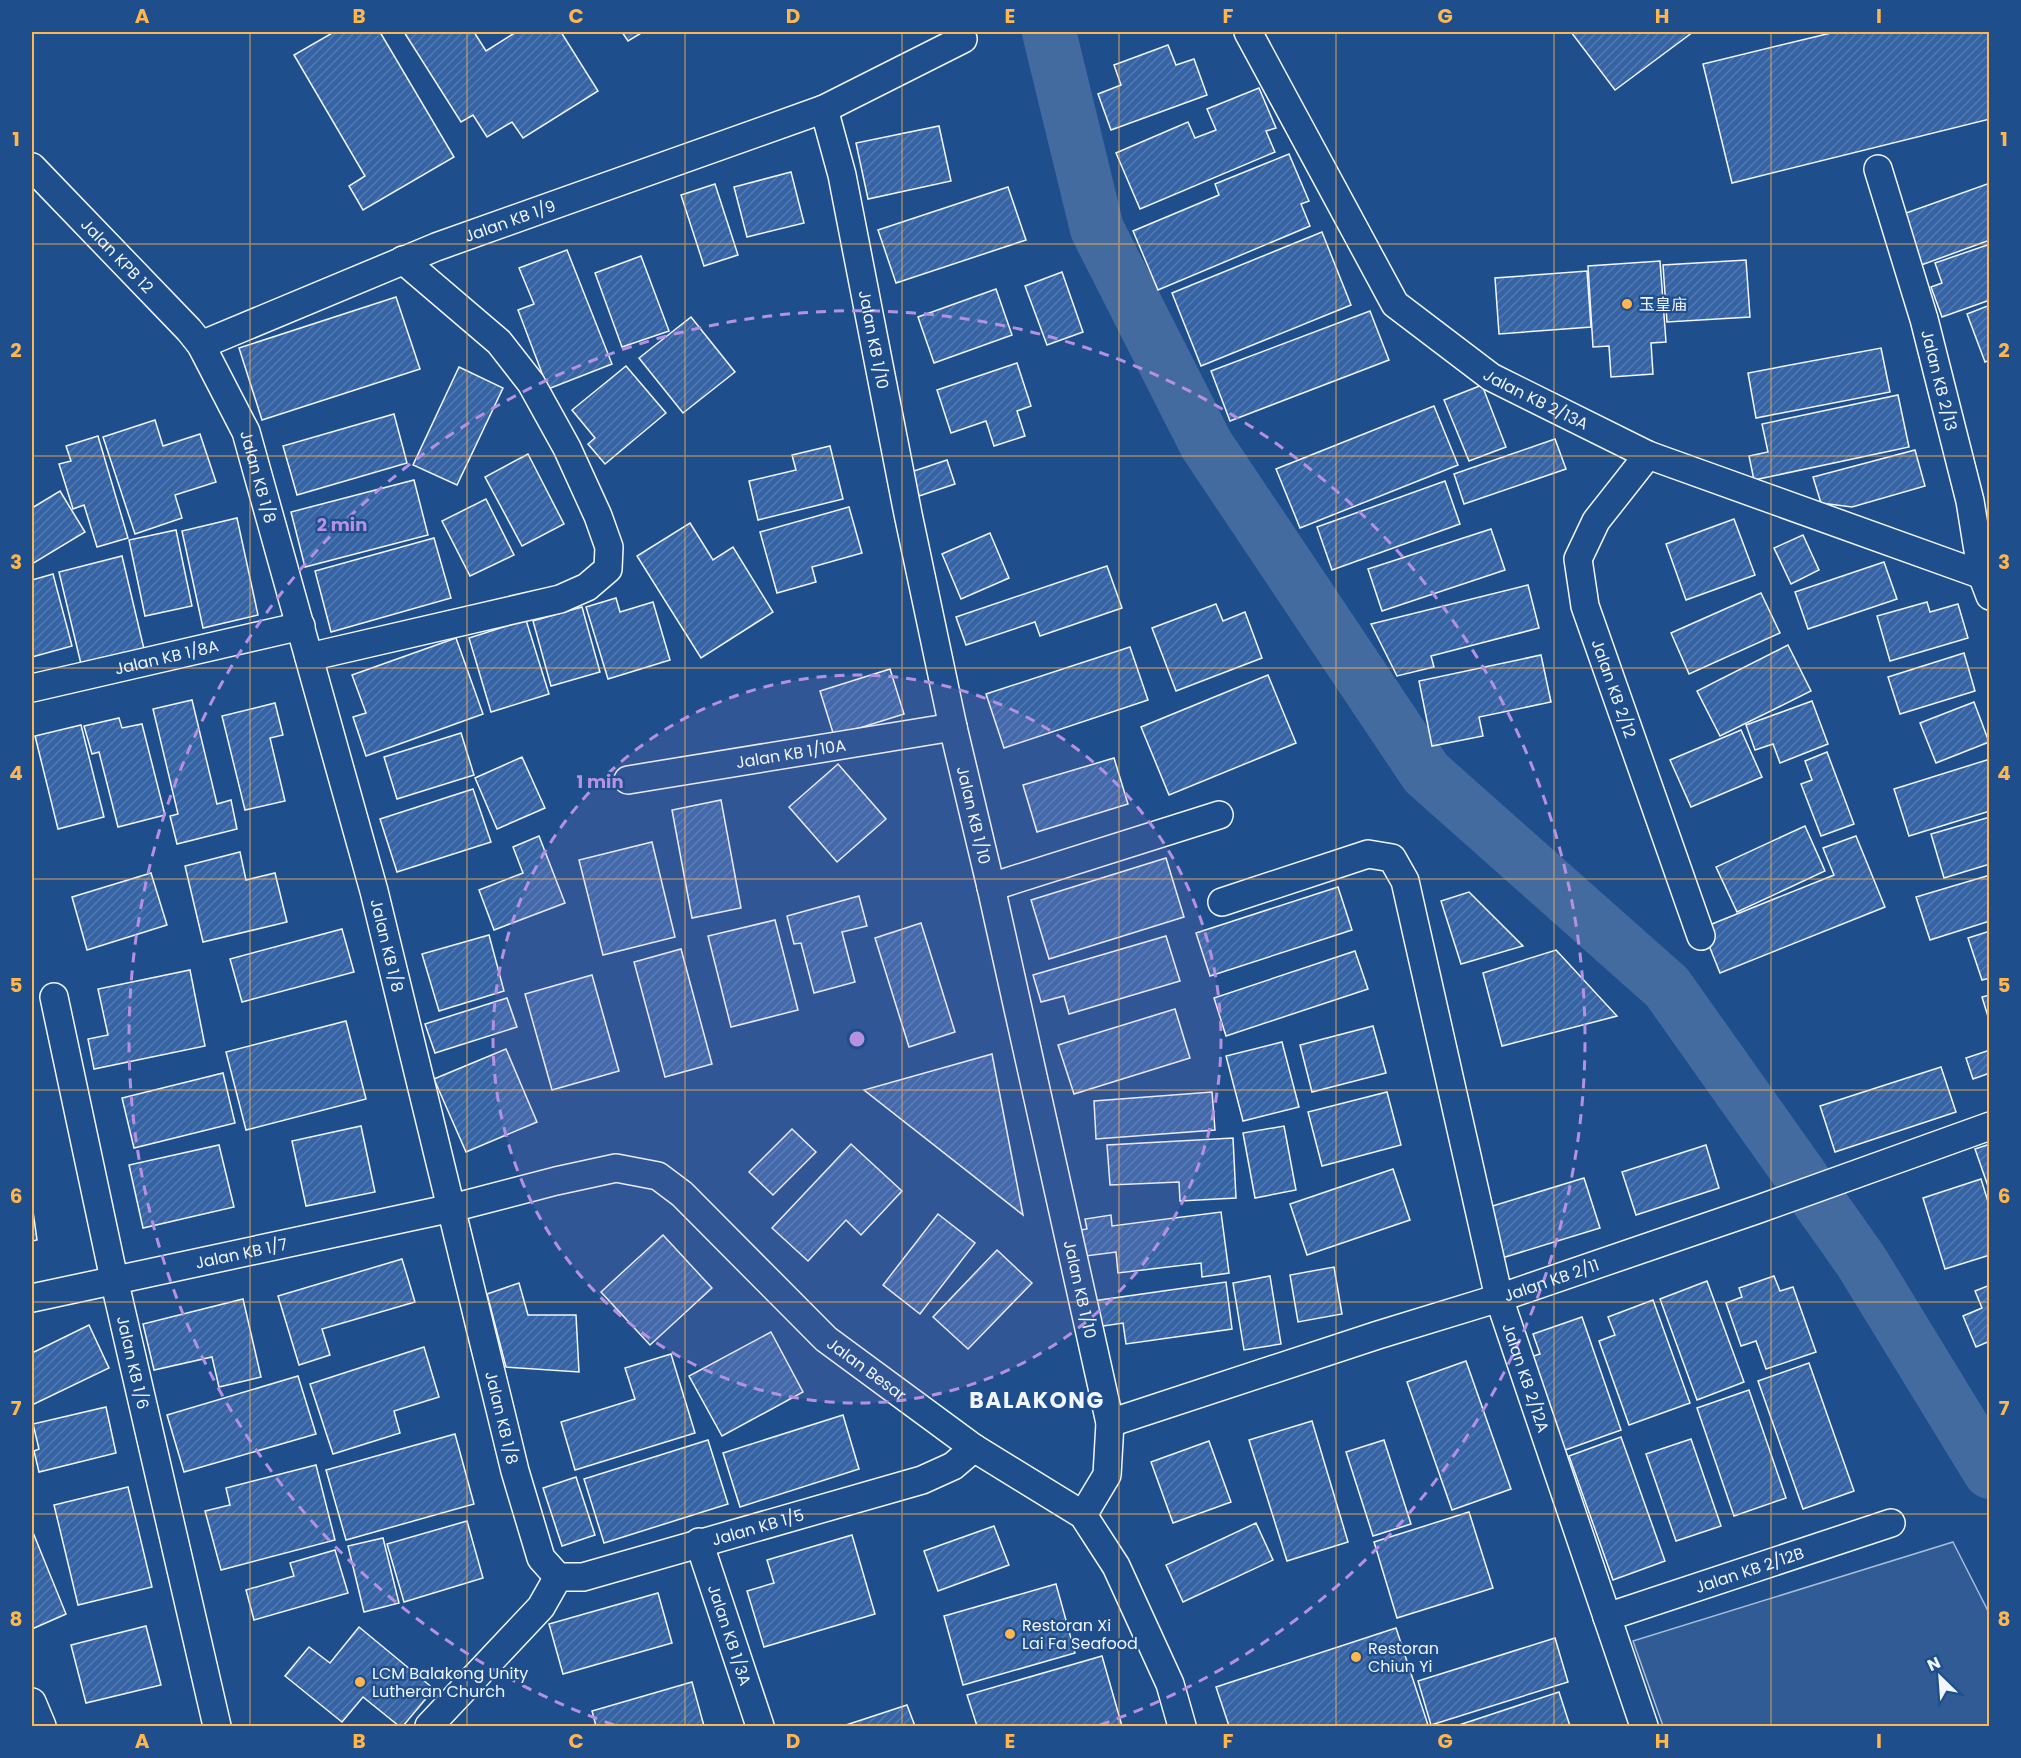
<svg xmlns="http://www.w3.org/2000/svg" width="2021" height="1758" font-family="Poppins,'Noto Sans SC',sans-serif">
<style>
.built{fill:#305b95;stroke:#a8bbd7;stroke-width:1.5}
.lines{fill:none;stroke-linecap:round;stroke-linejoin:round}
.river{stroke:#446ba0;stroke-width:54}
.building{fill:url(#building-hatch);stroke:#f2f6ff;stroke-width:1.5}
.minor-casing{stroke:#f2f6ff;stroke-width:30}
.minor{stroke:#1f4e8c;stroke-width:27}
.grid{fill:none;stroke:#ffb74d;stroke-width:1.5;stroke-opacity:0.55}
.ring{fill:none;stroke:#b691df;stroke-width:3;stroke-dasharray:10 8}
.poi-dot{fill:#ffb74d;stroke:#1f4e8c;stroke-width:2}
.labels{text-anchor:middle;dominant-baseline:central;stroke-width:4.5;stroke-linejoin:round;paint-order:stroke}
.street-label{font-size:16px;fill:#f2f6ff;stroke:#1f4e8c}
.poi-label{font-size:16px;fill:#f2f6ff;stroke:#1f4e8c;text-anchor:start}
.district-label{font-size:22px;font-weight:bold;letter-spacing:1.5px;fill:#f2f6ff;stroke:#1f4e8c}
.centre{fill:#b691df;stroke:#1f4e8c;stroke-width:3}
.ring-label{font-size:18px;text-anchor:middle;font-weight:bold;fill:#b691df;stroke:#1f4e8c;stroke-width:4.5;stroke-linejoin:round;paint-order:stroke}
.neatline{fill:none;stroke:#ffb74d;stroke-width:2}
.grid-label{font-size:20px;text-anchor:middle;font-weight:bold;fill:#ffb74d}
</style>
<defs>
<pattern id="building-hatch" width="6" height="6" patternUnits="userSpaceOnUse" patternTransform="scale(1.5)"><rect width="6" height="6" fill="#3563a3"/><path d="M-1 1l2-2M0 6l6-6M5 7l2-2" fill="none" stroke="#537ab1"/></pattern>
</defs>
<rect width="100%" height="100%" fill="#1f4e8c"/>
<path class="built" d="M1953 1542 1989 1613V1726H1663L1633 1641Z"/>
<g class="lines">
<path class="river" d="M1049 32 1097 229 1206 444 1426 773 1667 987 1861 1261 1990 1472"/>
</g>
<g class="building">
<path d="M334 32H380L454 157 363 210 349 186 365 176 294 55Z"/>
<path d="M404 32H474L486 51 516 32H561L598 91 523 138 512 122 487 137 473 115 461 122Z"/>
<path d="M622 32H643L628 41Z"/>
<path d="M1571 32H1693L1615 90Z"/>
<path d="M1835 32H1990V119L1732 183 1703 64Z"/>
<path d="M1168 45 1176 65 1194 59 1207 95 1111 130 1098 94 1121 85 1114 65Z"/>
<path d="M1259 88 1276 128 1266 131 1275 152 1140 209 1116 153 1188 122 1195 138 1216 130 1207 109Z"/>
<path d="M939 126 951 181 868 199 856 143Z"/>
<path d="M1289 154 1309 201 1301 204 1310 226 1158 290 1133 231 1219 195 1215 184Z"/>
<path d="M791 172 804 223 747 237 734 187Z"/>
<path d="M1990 183V240L1913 268 1895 217Z"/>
<path d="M715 184 738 255 704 266 681 195Z"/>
<path d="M1008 187 1026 240 896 283 878 230Z"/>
<path d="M1322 232 1351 305 1201 366 1172 293Z"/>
<path d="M1990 244V300L1942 317 1931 287 1942 283 1935 263Z"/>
<path d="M567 250 612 364 548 389 518 310 534 304 519 268Z"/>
<path d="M641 256 669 331 622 347 595 273Z"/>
<path d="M1746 260 1750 317 1667 322 1663 265Z"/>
<path d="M1660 261 1666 342 1651 343 1653 374 1611 377 1609 346 1593 347 1588 266Z"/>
<path d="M1587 271 1591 327 1499 334 1495 278Z"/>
<path d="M1062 272 1083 332 1047 345 1025 286Z"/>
<path d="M996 289 1012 335 934 363 918 317Z"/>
<path d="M396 297 420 369 262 420 239 348Z"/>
<path d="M1990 305V360L1985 362 1967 314Z"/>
<path d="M1370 311 1389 360 1230 421 1211 371Z"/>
<path d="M691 317 735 372 683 413 639 358Z"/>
<path d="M1881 348 1890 392 1756 418 1748 373Z"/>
<path d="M1017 363 1031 406 1017 411 1025 436 994 446 986 421 951 433 937 390Z"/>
<path d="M626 366 666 413 605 464 588 444 595 438 572 410Z"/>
<path d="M459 367 503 388 457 485 413 465Z"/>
<path d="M1482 385 1506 447 1469 461 1444 400Z"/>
<path d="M1898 395 1909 447 1754 480 1749 456 1768 452 1762 424Z"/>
<path d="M1434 406 1458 465 1300 528 1276 469Z"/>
<path d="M394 414 407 463 297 495 283 446Z"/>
<path d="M155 420 163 446 200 434 216 482 175 495 182 518 135 534 103 437Z"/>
<path d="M98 436 128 538 97 547 84 505 73 509 59 464 71 461 66 446Z"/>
<path d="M1555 439 1566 469 1464 504 1454 474Z"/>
<path d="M830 446 843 499 758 520 749 481 796 470 792 455Z"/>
<path d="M1915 450 1925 486 1852 507 1821 503 1813 477Z"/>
<path d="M528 454 564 524 522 546 485 477Z"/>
<path d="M947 460 955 484 919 496 911 472Z"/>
<path d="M414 480 428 535 305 567 291 512Z"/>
<path d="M1445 481 1460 524 1332 570 1317 527Z"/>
<path d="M60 491 85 532 32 564V508Z"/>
<path d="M486 499 514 555 470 576 442 521Z"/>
<path d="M849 507 862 553 812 567 816 582 777 593 760 532Z"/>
<path d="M237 518 258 615 203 628 182 531Z"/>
<path d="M1734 519 1755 575 1686 600 1666 544Z"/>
<path d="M690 523 713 560 733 547 773 612 701 658 637 556Z"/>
<path d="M1491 529 1505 570 1382 611 1368 569Z"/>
<path d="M176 530 192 606 145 616 129 540Z"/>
<path d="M990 533 1009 578 961 599 942 554Z"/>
<path d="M1803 535 1819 570 1791 584 1774 548Z"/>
<path d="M434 538 451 598 331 632 315 571Z"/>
<path d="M122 556 144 649 81 664 59 572Z"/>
<path d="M1884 562 1897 599 1808 629 1795 592Z"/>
<path d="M1107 566 1122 608 1040 636 1035 622 966 645 956 617Z"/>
<path d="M53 574 72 646 32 657V580Z"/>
<path d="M1528 585 1539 628 1431 656 1434 667 1397 676 1371 624Z"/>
<path d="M1761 593 1780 633 1689 674 1671 633Z"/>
<path d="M616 598 620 612 653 602 670 660 608 679 586 607Z"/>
<path d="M1927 602 1930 612 1958 604 1968 638 1890 661 1877 616Z"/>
<path d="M1216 604 1223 621 1245 612 1262 658 1176 691 1152 628Z"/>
<path d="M582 607 600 672 551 686 533 621Z"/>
<path d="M526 620 549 694 491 712 469 638Z"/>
<path d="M456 638 483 714 366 756 353 717 366 713 352 675Z"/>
<path d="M1788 645 1811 691 1720 736 1697 691Z"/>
<path d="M1130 647 1148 700 1004 748 986 694Z"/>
<path d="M1964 653 1975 691 1900 714 1888 677Z"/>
<path d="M1541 655 1551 702 1479 717 1483 736 1432 746 1419 681Z"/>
<path d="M890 669 904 714 834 736 820 691Z"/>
<path d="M1268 675 1296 743 1169 795 1141 727Z"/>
<path d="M192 700 217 804 231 800 237 829 177 844 170 816 178 814 153 709Z"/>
<path d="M1812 701 1828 744 1780 763 1773 744 1755 750 1746 725Z"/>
<path d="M1974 702 1989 742 1936 763 1920 723Z"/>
<path d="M275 703 283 735 270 738 285 801 245 810 222 716Z"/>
<path d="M119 718 122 728 142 724 165 815 118 827 99 752 92 754 84 726Z"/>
<path d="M81 725 104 817 58 829 35 736Z"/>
<path d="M1741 730 1762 777 1691 807 1670 760Z"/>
<path d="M461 733 474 775 397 799 384 757Z"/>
<path d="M1827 752 1854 824 1821 836 1801 784 1812 780 1805 761Z"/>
<path d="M522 757 545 808 497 829 475 778Z"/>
<path d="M1114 758 1128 804 1037 832 1023 785Z"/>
<path d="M1990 759V811L1909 836 1894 789Z"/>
<path d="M838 764 886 819 837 862 789 807Z"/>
<path d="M473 789 491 842 397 872 380 819Z"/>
<path d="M721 800 741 908 692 918 672 810Z"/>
<path d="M1990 817V864L1944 878 1931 834Z"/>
<path d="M1805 826 1825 871 1737 912 1716 867Z"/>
<path d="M539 836 565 903 494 930 479 890 523 873 513 847Z"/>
<path d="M1856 836 1885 907 1720 973 1702 928 1834 875 1823 848Z"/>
<path d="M652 842 675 937 603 955 579 860Z"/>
<path d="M240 852 246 880 275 873 287 922 203 942 185 866Z"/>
<path d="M1166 858 1184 917 1049 959 1031 900Z"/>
<path d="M151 873 167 925 87 950 72 897Z"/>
<path d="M1990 875V921L1930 940 1916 897Z"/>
<path d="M1338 887 1352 930 1210 976 1196 933Z"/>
<path d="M1469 892 1523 946 1461 964 1441 901Z"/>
<path d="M859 896 867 926 842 932 855 982 814 993 801 943 794 944 787 916Z"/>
<path d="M775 920 798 1010 731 1027 708 936Z"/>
<path d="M921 923 955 1032 909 1047 875 938Z"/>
<path d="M342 929 354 972 242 1002 230 959Z"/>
<path d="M1990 931V978L1982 980 1968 938Z"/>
<path d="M489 935 504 991 439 1011 422 954Z"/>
<path d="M1166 936 1180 981 1069 1014 1064 996 1041 1002 1033 975Z"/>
<path d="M681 949 712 1064 665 1077 634 962Z"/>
<path d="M1556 950 1617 1016 1502 1046 1483 973Z"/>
<path d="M1355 951 1368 989 1226 1036 1214 998Z"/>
<path d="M190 970 205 1046 94 1069 88 1039 108 1035 98 989Z"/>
<path d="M592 975 619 1071 552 1090 525 994Z"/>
<path d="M1990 995V1023L1982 997Z"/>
<path d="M507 998 517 1027 435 1053 425 1024Z"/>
<path d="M1175 1009 1190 1058 1074 1094 1058 1045Z"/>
<path d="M346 1021 366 1099 246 1130 226 1052Z"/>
<path d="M1373 1026 1386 1073 1312 1092 1300 1045Z"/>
<path d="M1282 1042 1299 1107 1243 1121 1226 1056Z"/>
<path d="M506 1049 537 1122 466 1152 434 1079Z"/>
<path d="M1990 1050V1073L1973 1079 1966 1058Z"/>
<path d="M992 1054 1023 1215 864 1090Z"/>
<path d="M1941 1067 1956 1112 1835 1152 1820 1106Z"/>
<path d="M223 1073 235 1123 134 1148 122 1098Z"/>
<path d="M1212 1092 1215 1130 1096 1139 1094 1101Z"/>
<path d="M1387 1092 1401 1145 1322 1166 1308 1112Z"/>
<path d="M361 1126 375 1192 306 1206 292 1141Z"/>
<path d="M1284 1126 1296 1190 1255 1198 1243 1133Z"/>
<path d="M792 1129 816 1152 773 1195 749 1172Z"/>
<path d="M1233 1138 1236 1198 1180 1201 1179 1182 1110 1185 1107 1145Z"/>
<path d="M851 1144 902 1191 861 1235 846 1220 808 1261 772 1228Z"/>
<path d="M1990 1144V1192L1975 1149Z"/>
<path d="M219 1145 234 1207 143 1228 129 1165Z"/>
<path d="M1706 1145 1719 1188 1636 1215 1622 1172Z"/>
<path d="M1393 1169 1410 1220 1307 1255 1290 1204Z"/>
<path d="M1584 1178 1600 1228 1502 1258 1486 1208Z"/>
<path d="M1981 1179 1990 1208V1255L1945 1269 1923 1198Z"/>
<path d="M32 1204 37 1240 32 1241Z"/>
<path d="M1221 1212 1229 1273 1202 1277 1201 1263 1118 1273 1116 1252 1078 1257 1074 1231 1087 1229 1085 1219 1111 1215 1112 1226Z"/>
<path d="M938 1214 975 1243 920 1314 883 1285Z"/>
<path d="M663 1235 712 1288 650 1345 601 1292Z"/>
<path d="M997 1250 1032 1283 968 1349 933 1317Z"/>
<path d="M402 1259 415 1302 322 1329 330 1355 299 1365 278 1296Z"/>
<path d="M1334 1267 1342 1314 1298 1322 1290 1275Z"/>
<path d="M1270 1276 1281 1344 1244 1350 1233 1283Z"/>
<path d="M1774 1276 1780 1291 1793 1287 1816 1352 1766 1369 1756 1341 1741 1346 1726 1303 1742 1297 1739 1288Z"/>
<path d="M1707 1281 1744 1382 1697 1400 1660 1299Z"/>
<path d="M1226 1282 1232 1329 1126 1344 1123 1323 1097 1327 1093 1301Z"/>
<path d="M519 1283 528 1315H576L579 1372 506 1367 487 1294Z"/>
<path d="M1990 1285V1341L1976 1347 1963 1316 1982 1308 1975 1291Z"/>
<path d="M243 1299 261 1377 219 1387 212 1357 154 1370 143 1324Z"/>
<path d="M1653 1300 1690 1403 1629 1425 1599 1341 1615 1335 1608 1317Z"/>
<path d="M1582 1317 1621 1430 1557 1453 1524 1359 1540 1354 1533 1334Z"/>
<path d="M89 1325 109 1368 32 1405V1353Z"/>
<path d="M771 1332 803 1392 722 1436 689 1376Z"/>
<path d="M424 1347 439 1397 394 1411 400 1433 333 1454 310 1384Z"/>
<path d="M671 1354 695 1433 575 1470 561 1422 635 1399 625 1368Z"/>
<path d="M1466 1361 1511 1489 1452 1510 1407 1382Z"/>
<path d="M1809 1363 1854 1491 1803 1509 1758 1381Z"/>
<path d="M298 1376 316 1434 184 1472 167 1415Z"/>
<path d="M1749 1390 1786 1498 1734 1516 1697 1408Z"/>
<path d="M106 1407 116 1453 39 1472 34 1451 39 1449 33 1424Z"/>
<path d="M843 1415 859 1469 740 1507 723 1453Z"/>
<path d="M1312 1421 1348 1542 1287 1561 1249 1440Z"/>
<path d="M455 1434 474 1504 346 1540 326 1470Z"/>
<path d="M1621 1437 1665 1561 1613 1580 1569 1456Z"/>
<path d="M1691 1439 1721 1526 1676 1541 1646 1454Z"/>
<path d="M708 1440 728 1504 604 1543 584 1479Z"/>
<path d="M1384 1440 1411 1524 1373 1536 1346 1452Z"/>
<path d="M1209 1441 1231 1502 1173 1523 1151 1462Z"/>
<path d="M316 1465 335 1540 221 1570 205 1511 230 1505 226 1488Z"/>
<path d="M576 1477 595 1535 562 1546 543 1488Z"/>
<path d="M128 1487 152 1587 78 1605 54 1505Z"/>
<path d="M1469 1512 1493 1588 1397 1618 1374 1542Z"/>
<path d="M467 1521 483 1578 404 1602 387 1544Z"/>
<path d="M1256 1523 1273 1560 1183 1602 1166 1565Z"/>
<path d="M994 1526 1009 1565 938 1591 924 1551Z"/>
<path d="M32 1530 66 1614 32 1629Z"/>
<path d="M852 1535 875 1614 764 1647 747 1591 774 1583 767 1560Z"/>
<path d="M383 1538 399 1603 364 1612 348 1546Z"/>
<path d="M335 1550 348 1593 254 1620 246 1590 294 1576 290 1563Z"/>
<path d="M1056 1584 1075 1653 963 1685 944 1616Z"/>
<path d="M658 1593 672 1643 563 1674 549 1624Z"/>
<path d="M146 1626 161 1685 86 1703 71 1645Z"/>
<path d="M359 1627 434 1689 403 1726H399L363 1697 342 1722 285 1676 309 1647 330 1663Z"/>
<path d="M1396 1628 1428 1725 1229 1726 1216 1687Z"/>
<path d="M1555 1638 1568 1682 1431 1725 1418 1681Z"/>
<path d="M1102 1656 1122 1726H977L967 1695Z"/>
<path d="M692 1682 704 1726H596L592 1711Z"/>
<path d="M1559 1692 1570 1726H1456Z"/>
<path d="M907 1705 915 1726H843Z"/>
</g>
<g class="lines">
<g class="minor-casing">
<g id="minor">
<path id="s1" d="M1248 32 1395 304 1491 377 1648 455 1982 575"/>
<path id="s2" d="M824 109 842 175 908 514 953 727 991 887 1110 1423 1107 1475 1083 1515"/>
<path id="s3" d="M32 167 189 330 201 345 246 432 374 891 515 1471 541 1558 558 1577H583L922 1480 953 1466 974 1448"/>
<path id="s4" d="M1878 169 1924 319 1970 501 1982 575 1990 596"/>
<path id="s5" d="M201 345 436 247 824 109 963 39"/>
<path id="s6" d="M1648 455 1596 521 1578 559 1585 606 1701 936"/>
<path d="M309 657 560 599 587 587 608 569 609 547 598 516 567 448 531 383 499 342 403 260"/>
<path id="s7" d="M32 688 301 626"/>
<path id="s8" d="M628 780 953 727"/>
<path d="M991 887 1219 815"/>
<path id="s9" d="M1222 902 1368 854 1392 858 1405 881 1499 1298 1644 1726"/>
<path id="s10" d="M54 997 114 1279 217 1726"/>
<path id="s11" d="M32 1298 452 1208 556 1181 616 1168 658 1176 682 1194 826 1339 974 1448 1083 1515 1116 1566 1170 1684 1182 1726"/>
<path id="s12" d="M1110 1423 1378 1335 1499 1298 1756 1210 1990 1126"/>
<path id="s13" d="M699 1542 760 1726"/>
<path id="s14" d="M1607 1617 1891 1523"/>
<path d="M32 1702 42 1726"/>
<path d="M429 1726 541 1607 558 1577"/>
</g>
</g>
<use href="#minor" class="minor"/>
</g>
<path class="grid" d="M250 32V1726M467 32V1726M685 32V1726M902 32V1726M1119 32V1726M1336 32V1726M1554 32V1726M1771 32V1726M32 244H1990M32 456H1990M32 668H1990M32 879H1990M32 1090H1990M32 1302H1990M32 1514H1990"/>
<circle cx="857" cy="1039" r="364" fill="#b691df" fill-opacity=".12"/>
<g class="ring">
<circle cx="857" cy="1039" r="364"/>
<path d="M614 1725A728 728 0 1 1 1100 1725"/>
</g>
<g class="poi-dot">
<circle cx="1627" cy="304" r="6"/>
<circle cx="1010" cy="1634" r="6"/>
<circle cx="1356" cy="1657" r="6"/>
<circle cx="360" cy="1682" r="6"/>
</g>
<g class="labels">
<g class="street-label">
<text stroke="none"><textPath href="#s5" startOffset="333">Jalan KB 1/9</textPath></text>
<text stroke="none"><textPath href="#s3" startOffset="123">Jalan KPB 12</textPath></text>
<text stroke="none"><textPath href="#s2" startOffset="236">Jalan KB 1/10</textPath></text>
<text stroke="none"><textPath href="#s4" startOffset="220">Jalan KB 2/13</textPath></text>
<text stroke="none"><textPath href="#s1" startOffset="480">Jalan KB 2/13A</textPath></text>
<text stroke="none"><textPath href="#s3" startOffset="390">Jalan KB 1/8</textPath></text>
<text stroke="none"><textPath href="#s7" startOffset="138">Jalan KB 1/8A</textPath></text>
<text stroke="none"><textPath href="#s6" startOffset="261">Jalan KB 2/12</textPath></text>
<text stroke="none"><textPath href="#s8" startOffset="165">Jalan KB 1/10A</textPath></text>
<text stroke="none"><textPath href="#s2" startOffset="722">Jalan KB 1/10</textPath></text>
<text stroke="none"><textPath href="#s3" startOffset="876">Jalan KB 1/8</textPath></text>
<text stroke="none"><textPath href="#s11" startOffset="214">Jalan KB 1/7</textPath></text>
<text stroke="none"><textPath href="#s12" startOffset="464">Jalan KB 2/11</textPath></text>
<text stroke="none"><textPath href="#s2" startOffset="1208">Jalan KB 1/10</textPath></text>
<text stroke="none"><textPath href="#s10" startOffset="374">Jalan KB 1/6</textPath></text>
<text stroke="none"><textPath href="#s11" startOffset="926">Jalan Besar</textPath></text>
<text stroke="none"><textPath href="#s9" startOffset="716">Jalan KB 2/12A</textPath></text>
<text stroke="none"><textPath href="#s3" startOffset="1362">Jalan KB 1/8</textPath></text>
<text stroke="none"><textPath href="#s3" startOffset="1740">Jalan KB 1/5</textPath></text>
<text stroke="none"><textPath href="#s14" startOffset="150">Jalan KB 2/12B</textPath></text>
<text stroke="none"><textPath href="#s13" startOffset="98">Jalan KB 1/3A</textPath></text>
</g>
<g class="poi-label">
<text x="1639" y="304">玉皇庙</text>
<text x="1022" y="1625">Restoran Xi<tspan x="1022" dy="18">Lai Fa Seafood</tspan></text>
<text x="1368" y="1648">Restoran<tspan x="1368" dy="18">Chiun Yi</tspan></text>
<text x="372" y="1673">LCM Balakong Unity<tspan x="372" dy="18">Lutheran Church</tspan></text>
</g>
<g class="district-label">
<text x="1037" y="1400">BALAKONG</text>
</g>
</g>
<circle cx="857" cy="1039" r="9" class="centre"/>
<g class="ring-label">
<text x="342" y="531">2 min</text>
<text x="600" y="788">1 min</text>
</g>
<rect width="2021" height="1758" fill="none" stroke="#1f4e8c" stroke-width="66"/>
<g transform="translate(1940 1677) rotate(335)" stroke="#1f4e8c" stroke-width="4.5" paint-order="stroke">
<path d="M0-4.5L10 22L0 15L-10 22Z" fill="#f2f6ff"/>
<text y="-9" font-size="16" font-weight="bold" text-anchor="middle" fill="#f2f6ff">N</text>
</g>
<rect x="33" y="33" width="1955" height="1692" class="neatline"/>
<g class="grid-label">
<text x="142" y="23">A</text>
<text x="359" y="23">B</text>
<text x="576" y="23">C</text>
<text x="793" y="23">D</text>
<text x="1010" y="23">E</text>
<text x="1228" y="23">F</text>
<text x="1445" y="23">G</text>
<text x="1662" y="23">H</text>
<text x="1879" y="23">I</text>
<text x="16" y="146">1</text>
<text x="2004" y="146">1</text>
<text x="16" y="357">2</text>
<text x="2004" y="357">2</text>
<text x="16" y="569">3</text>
<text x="2004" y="569">3</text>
<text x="16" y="780">4</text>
<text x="2004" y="780">4</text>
<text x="16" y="992">5</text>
<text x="2004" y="992">5</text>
<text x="16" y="1203">6</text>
<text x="2004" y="1203">6</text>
<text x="16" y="1415">7</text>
<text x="2004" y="1415">7</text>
<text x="16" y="1626">8</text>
<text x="2004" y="1626">8</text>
<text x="142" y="1748">A</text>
<text x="359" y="1748">B</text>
<text x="576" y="1748">C</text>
<text x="793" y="1748">D</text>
<text x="1010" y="1748">E</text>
<text x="1228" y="1748">F</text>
<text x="1445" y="1748">G</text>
<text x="1662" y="1748">H</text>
<text x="1879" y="1748">I</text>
</g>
</svg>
